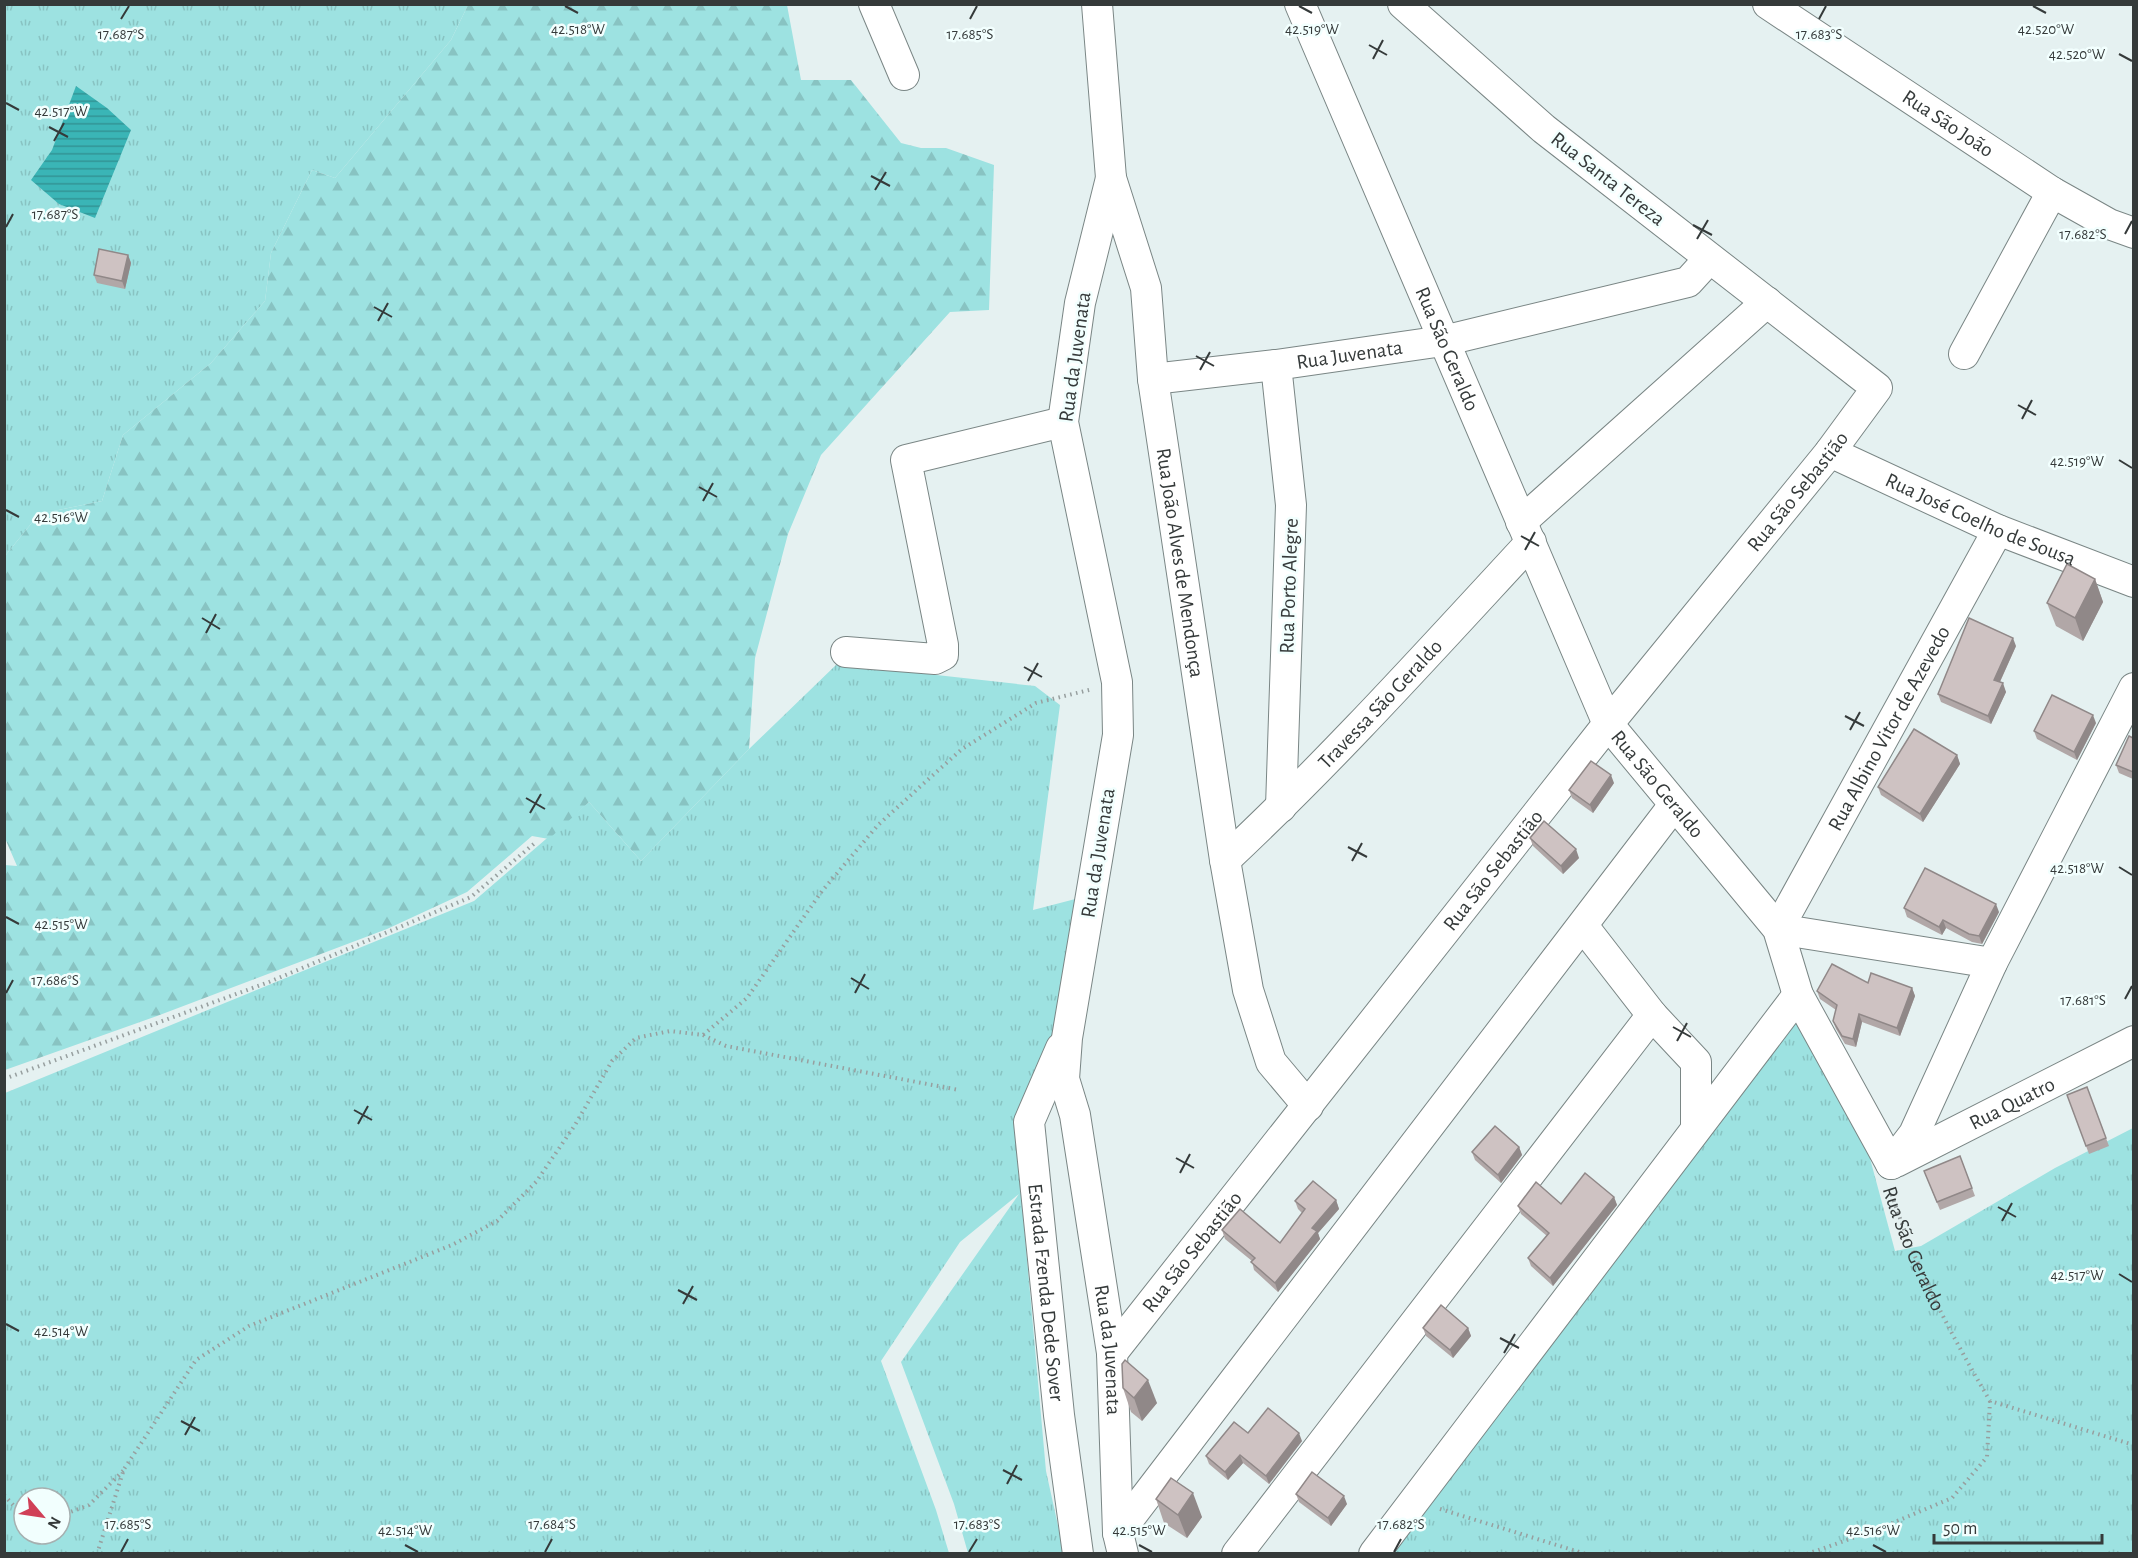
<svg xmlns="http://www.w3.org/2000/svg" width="2138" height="1558" font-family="'Alegreya Sans',sans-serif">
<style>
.grass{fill:url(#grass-tufts);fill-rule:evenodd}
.forest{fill:url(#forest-firs)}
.water{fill:url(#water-rules)}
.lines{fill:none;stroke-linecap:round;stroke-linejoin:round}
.minor-casing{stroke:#7a8685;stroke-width:32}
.path{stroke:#979f9f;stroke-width:4;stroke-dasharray:1.5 4.5;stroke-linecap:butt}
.minor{stroke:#fff;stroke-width:30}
.wall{fill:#b1a7a7}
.shaded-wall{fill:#908888}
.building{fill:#cec2c2;stroke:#908888;stroke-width:1.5}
.ticks{fill:none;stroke:#353a3a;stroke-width:2}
.labels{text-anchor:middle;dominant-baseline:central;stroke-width:5;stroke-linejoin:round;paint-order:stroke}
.street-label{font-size:21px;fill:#353a3a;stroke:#f2fffe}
.ticks-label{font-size:15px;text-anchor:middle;fill:#353a3a;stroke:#f2fffe;stroke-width:5;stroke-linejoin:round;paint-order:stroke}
</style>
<defs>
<pattern id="grass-tufts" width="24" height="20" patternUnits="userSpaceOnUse" patternTransform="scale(1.5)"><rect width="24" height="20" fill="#9de2e1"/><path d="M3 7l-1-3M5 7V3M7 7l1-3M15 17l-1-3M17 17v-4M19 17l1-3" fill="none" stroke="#88c3c2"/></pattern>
<pattern id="forest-firs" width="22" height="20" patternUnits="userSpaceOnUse" patternTransform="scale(1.5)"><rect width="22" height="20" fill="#9de2e1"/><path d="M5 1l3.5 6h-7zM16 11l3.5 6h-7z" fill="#88c3c2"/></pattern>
<pattern id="water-rules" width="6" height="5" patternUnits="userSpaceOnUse" patternTransform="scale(1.5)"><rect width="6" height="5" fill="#3ab5b6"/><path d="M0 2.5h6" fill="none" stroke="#329495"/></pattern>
</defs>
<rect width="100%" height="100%" fill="#e5f1f1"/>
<g class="grass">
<path d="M5 5H468L451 40 335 178 312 170 271 253 265 301 211 363 123 435 102 501 39 514 5 556Z"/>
<path d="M837 664 1035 686 1060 705 1033 910 1083 897 1055 1038 1021 1123V1192L1046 1471 1064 1553H968L954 1504 901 1362 1019 1194 960 1242 881 1361 936 1510 949 1553 5 1554V1093L474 901 589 802 641 861 749 749ZM24 1498H60V1534H24Z"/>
<path d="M1801 1013 1868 1151 1895 1251 1921 1246 2055 1168 2133 1128V1553L1382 1554Z"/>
</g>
<path class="forest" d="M468 5H787L801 80H851L901 143 921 148H946L994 165 989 310 950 312 821 455 788 534 755 658 749 749 641 861 589 802 549 839 532 836 467 892 387 929 157 1016 5 1070V865L17 866 4 836 5 556 39 514 102 501 123 435 211 363 265 301 271 253 312 170 335 178 451 40Z"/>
<path class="water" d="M76 86 107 108 131 130 95 218 59 204 31 180 52 150Z"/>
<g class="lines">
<g class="minor-casing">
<g id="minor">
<path d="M874 4 904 75"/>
<path id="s2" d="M1097 4 1111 178 1146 288 1153 379 1225 860 1248 990 1271 1062 1308 1106"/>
<path id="s3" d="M1300 4 1608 724 1778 929 1798 995 1891 1164"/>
<path id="s4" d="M1768 4 2052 192 2109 224 2134 233"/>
<path id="s5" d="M1111 178 1080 303 1063 422 1117 682 1118 735 1067 1038 1064 1079 1075 1115 1112 1353 1118 1533 1123 1554"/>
<path d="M1964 354 2052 192"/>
<path d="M1276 365 1291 505 1281 807"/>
<path id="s6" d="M1153 379 1276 365 1443 341 1688 282 1709 259"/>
<path id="s7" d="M1830 452 1998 530 2134 582"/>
<path d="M1521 522 1767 302"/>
<path d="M846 652 935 659 943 655V645L906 460 1063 422"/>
<path id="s8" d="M1225 860C1332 760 1431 650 1531 542"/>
<path d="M1583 926 1652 1015 1696 1062V1126"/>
<path id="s9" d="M1992 963 1778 929 1998 530"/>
<path id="s10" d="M1061 1048 1029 1122 1059 1415 1078 1554"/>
<path id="s11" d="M1896 1162 2134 1041"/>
<path d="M1891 1164 1914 1134 1992 963 2134 688"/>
<path id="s12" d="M1112 1353 1608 724 1830 452 1877 388 1544 129 1403 4"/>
<path d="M1118 1533 1674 805"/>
<path d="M1237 1554 1652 1015"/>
<path d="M1374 1554 1798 995"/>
</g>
</g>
<g class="path">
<path d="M703 1035 726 1046 959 1090"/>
<path d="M4 1079 269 982 471 897 536 842"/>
<path id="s1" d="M1890 1189C1914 1265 1950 1333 1990 1401L2134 1445"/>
<path d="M4 1495 15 1507 24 1510"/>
<path d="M1440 1509 1586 1554"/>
<path d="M60 1516 89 1505 124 1470"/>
<path d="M97 1554 124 1469 196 1360 249 1326 452 1245 497 1221 536 1182 575 1125 612 1061 636 1038 670 1031 703 1035 747 998 822 891 878 825 922 785 962 749 1036 703 1093 689"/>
<path d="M1807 1554 1878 1529 1952 1498 1987 1457 1990 1401"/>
</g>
<use href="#minor" class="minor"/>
</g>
<g class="wall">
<path d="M128 255 131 263 125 289 97 283 94 275Z"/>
<path d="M2095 579 2103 602 2083 641 2056 626 2047 603Z"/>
<path d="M2016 646 2000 682 2006 692 1991 724 1941 702 1938 694Z"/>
<path d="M2096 723 2077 760 2037 739 2034 731Z"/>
<path d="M2133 738V779L2119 773 2116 765Z"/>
<path d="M1957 755 1960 764 1923 822 1881 795 1878 787Z"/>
<path d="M1614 783 1593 813 1572 798 1569 790Z"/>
<path d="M1530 838 1579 858 1563 874 1533 846Z"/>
<path d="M1904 908 1999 912 1982 944 1972 942 1946 928 1942 935 1907 917Z"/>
<path d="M1868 983 1912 988 1915 996 1900 1036 1862 1022 1856 1047 1845 1044 1836 1029 1833 1021 1836 1010 1820 999 1817 991Z"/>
<path d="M2087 1087 2109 1146 2089 1154 2067 1095Z"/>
<path d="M1519 1147 1522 1155 1501 1183 1475 1160 1472 1152Z"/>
<path d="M1960 1156 1975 1196 1940 1210 1924 1171Z"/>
<path d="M1614 1197 1617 1205 1553 1286 1531 1266 1528 1258 1547 1236 1521 1214 1518 1206 1561 1204Z"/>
<path d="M1336 1200 1339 1209 1318 1233 1320 1239 1278 1292 1254 1270 1252 1261 1225 1239 1222 1230 1280 1243 1302 1213 1298 1209 1295 1201Z"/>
<path d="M1423 1328H1468L1471 1336 1453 1358 1426 1336Z"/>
<path d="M1123 1388 1157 1403 1142 1421 1131 1412Z"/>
<path d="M1248 1433 1302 1441 1269 1484 1243 1463 1228 1480 1209 1464 1206 1456Z"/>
<path d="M1296 1494 1347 1504 1331 1526 1299 1502Z"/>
<path d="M1156 1499 1202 1517 1187 1538 1164 1523Z"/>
</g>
<g class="shaded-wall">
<path d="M128 255 131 263 125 289 122 281Z"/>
<path d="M2095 579 2103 602 2083 641 2075 618Z"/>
<path d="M2013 638 2016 646 1997 688 1994 680Z"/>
<path d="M2003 683 2006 692 1991 724 1988 716Z"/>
<path d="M2093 715 2096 723 2077 760 2074 752Z"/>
<path d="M1957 755 1960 764 1923 822 1920 814Z"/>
<path d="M1611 775 1614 783 1593 813 1590 805Z"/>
<path d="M1576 849 1579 858 1563 874 1561 866Z"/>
<path d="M1996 904 1999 912 1982 944 1979 936Z"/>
<path d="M1943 920 1946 928 1942 935 1939 927Z"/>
<path d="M1912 988 1915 996 1900 1036 1897 1028Z"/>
<path d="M1859 1014 1862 1022 1856 1047 1853 1039Z"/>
<path d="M1519 1147 1522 1155 1501 1183 1498 1175Z"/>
<path d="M1614 1197 1617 1205 1553 1286 1550 1278Z"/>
<path d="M1336 1200 1339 1209 1318 1233 1320 1239 1278 1292 1275 1283 1312 1228Z"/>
<path d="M1468 1328 1471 1336 1453 1358 1450 1350Z"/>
<path d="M1148 1380 1157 1403 1142 1421 1134 1398Z"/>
<path d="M1299 1433 1302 1441 1269 1484 1266 1476Z"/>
<path d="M1240 1455 1243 1463 1228 1480 1225 1472Z"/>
<path d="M1193 1493 1202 1517 1187 1538 1178 1515Z"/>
<path d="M1344 1496 1347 1504 1331 1526 1328 1518Z"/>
</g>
<g class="building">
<path d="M99 249 128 255 122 281 94 275Z"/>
<path d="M2067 564 2095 579 2075 618 2047 603Z"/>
<path d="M1969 618 2013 638 1994 680 2003 683 1988 716 1938 694Z"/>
<path d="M2052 695 2093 715 2074 752 2034 731Z"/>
<path d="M1914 729 1957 755 1920 814 1878 787Z"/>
<path d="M2129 736 2133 738V772L2116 765Z"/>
<path d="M1591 761 1611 775 1590 805 1569 790Z"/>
<path d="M1544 821 1576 849 1561 866 1530 838Z"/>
<path d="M1925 868 1996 904 1979 936 1969 934 1943 920 1939 927 1904 908Z"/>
<path d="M1832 964 1868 983 1871 973 1912 988 1897 1028 1859 1014 1853 1039 1842 1036 1833 1021 1837 1005 1817 991Z"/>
<path d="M2087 1087 2106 1138 2086 1146 2067 1095Z"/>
<path d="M1495 1126 1519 1147 1498 1175 1472 1152Z"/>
<path d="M1960 1156 1972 1188 1937 1202 1924 1171Z"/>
<path d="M1585 1173 1614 1197 1550 1278 1528 1258 1549 1233 1518 1206 1536 1182 1561 1204Z"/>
<path d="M1313 1181 1336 1200 1312 1228 1317 1231 1275 1283 1251 1262 1255 1258 1222 1230 1240 1209 1280 1243 1305 1209 1295 1201Z"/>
<path d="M1441 1305 1468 1328 1450 1350 1423 1328Z"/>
<path d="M1125 1360 1148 1380 1134 1398 1123 1388 1122 1364Z"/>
<path d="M1268 1408 1299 1433 1266 1476 1240 1455 1225 1472 1206 1456 1234 1422 1248 1433Z"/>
<path d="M1312 1472 1344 1496 1328 1518 1296 1494Z"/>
<path d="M1171 1478 1193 1493 1178 1515 1156 1499Z"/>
</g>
<path class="ticks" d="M565 6 578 13M1299 6 1312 13M2033 6 2046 13M121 19 129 6M970 19 977 6M1819 19 1826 6M1369 45 1387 55M2119 54 2132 61M1373 59 1383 40M6 103 19 110M49 127 68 137M54 141 64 123M871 176 890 186M875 190 886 172M1693 225 1712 235M6 227 13 214M2125 234 2132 221M1697 239 1708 220M374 307 392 317M378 321 388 303M1196 356 1214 366M1200 370 1210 352M2018 405 2036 415M2022 419 2032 400M2119 460 2132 468M699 487 717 497M703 501 713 483M6 510 19 517M1521 536 1539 546M1525 550 1535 532M202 618 220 629M206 633 216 614M1024 667 1042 677M1028 681 1038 663M1845 716 1864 726M1850 730 1860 712M526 798 545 809M530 813 541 794M1348 847 1367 857M1352 861 1362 843M2119 867 2132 875M6 917 19 924M851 978 869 989M6 993 13 980M855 993 865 974M2125 999 2132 986M1673 1027 1691 1037M1677 1041 1687 1023M354 1110 372 1120M358 1124 368 1106M1176 1158 1194 1168M1180 1173 1190 1154M1998 1207 2016 1217M2002 1221 2012 1203M2119 1274 2132 1282M678 1290 697 1300M683 1304 693 1286M6 1324 19 1331M1500 1338 1519 1348M1504 1353 1515 1334M181 1421 200 1431M185 1435 195 1417M1003 1470 1022 1480M1007 1484 1017 1465M405 1545 418 1552M1139 1545 1152 1552M1873 1545 1886 1552M121 1552 128 1539M545 1552 552 1539M969 1552 977 1539M1394 1552 1401 1539"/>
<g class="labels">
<g class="street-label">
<text stroke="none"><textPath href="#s4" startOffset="216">Rua São João</textPath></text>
<text transform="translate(1608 179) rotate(38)">Rua Santa Tereza</text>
<text stroke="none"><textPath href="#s3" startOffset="375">Rua São Geraldo</textPath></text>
<text stroke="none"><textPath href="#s6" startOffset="198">Rua Juvenata</textPath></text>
<text transform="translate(1075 357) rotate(-82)">Rua da Juvenata</text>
<text stroke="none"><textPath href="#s12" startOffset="1101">Rua São Sebastião</textPath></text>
<text stroke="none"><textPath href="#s7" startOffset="165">Rua José Coelho de Sousa</textPath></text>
<text stroke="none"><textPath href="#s2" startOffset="567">Rua João Alves de Mendonça</textPath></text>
<text transform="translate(1289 586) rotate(-88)">Rua Porto Alegre</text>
<text stroke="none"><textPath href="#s8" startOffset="220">Travessa São Geraldo</textPath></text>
<text stroke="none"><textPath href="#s9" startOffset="446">Rua Albino Vitor de Azevedo</textPath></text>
<text stroke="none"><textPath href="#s3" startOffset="861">Rua São Geraldo</textPath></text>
<text transform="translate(1098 853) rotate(-81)">Rua da Juvenata</text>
<text stroke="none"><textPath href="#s12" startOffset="615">Rua São Sebastião</textPath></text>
<text stroke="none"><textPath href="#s11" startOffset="130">Rua Quatro</textPath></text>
<text stroke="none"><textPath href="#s1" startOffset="64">Rua São Geraldo</textPath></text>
<text stroke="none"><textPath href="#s12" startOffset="129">Rua São Sebastião</textPath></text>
<text stroke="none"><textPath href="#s10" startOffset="252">Estrada Fzenda Dede Sover</textPath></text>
<text stroke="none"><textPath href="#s5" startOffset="1191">Rua da Juvenata</textPath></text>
</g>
</g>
<g class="ticks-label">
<text x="2046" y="34">42.520°W</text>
<text x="578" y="34">42.518°W</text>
<text x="1312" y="34">42.519°W</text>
<text x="121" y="39">17.687°S</text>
<text x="970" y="39">17.685°S</text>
<text x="1819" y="39">17.683°S</text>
<text x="2077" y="59">42.520°W</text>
<text x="61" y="116">42.517°W</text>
<text x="55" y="219">17.687°S</text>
<text x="2083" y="239">17.682°S</text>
<text x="2077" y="466">42.519°W</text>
<text x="61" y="522">42.516°W</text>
<text x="2077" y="873">42.518°W</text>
<text x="61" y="929">42.515°W</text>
<text x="55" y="985">17.686°S</text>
<text x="2083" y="1005">17.681°S</text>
<text x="2077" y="1280">42.517°W</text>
<text x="61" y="1336">42.514°W</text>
<text x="128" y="1529">17.685°S</text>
<text x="552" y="1529">17.684°S</text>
<text x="977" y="1529">17.683°S</text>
<text x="1401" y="1529">17.682°S</text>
<text x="405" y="1535">42.514°W</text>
<text x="1139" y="1535">42.515°W</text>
<text x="1873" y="1535">42.516°W</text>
</g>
<rect width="2138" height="1558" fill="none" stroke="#353a3a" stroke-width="12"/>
<g transform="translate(42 1516) rotate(119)"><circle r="28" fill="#f2fffe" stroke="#a6b0b0" stroke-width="1.5"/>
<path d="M0-4.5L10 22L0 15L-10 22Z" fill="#d04057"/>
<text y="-9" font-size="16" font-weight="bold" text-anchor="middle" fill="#353a3a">N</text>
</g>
<path d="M1934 1534v9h168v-9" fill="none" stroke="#353a3a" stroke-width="3"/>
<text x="1943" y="1534" font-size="18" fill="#353a3a" stroke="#f2fffe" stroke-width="4.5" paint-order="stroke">50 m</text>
</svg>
